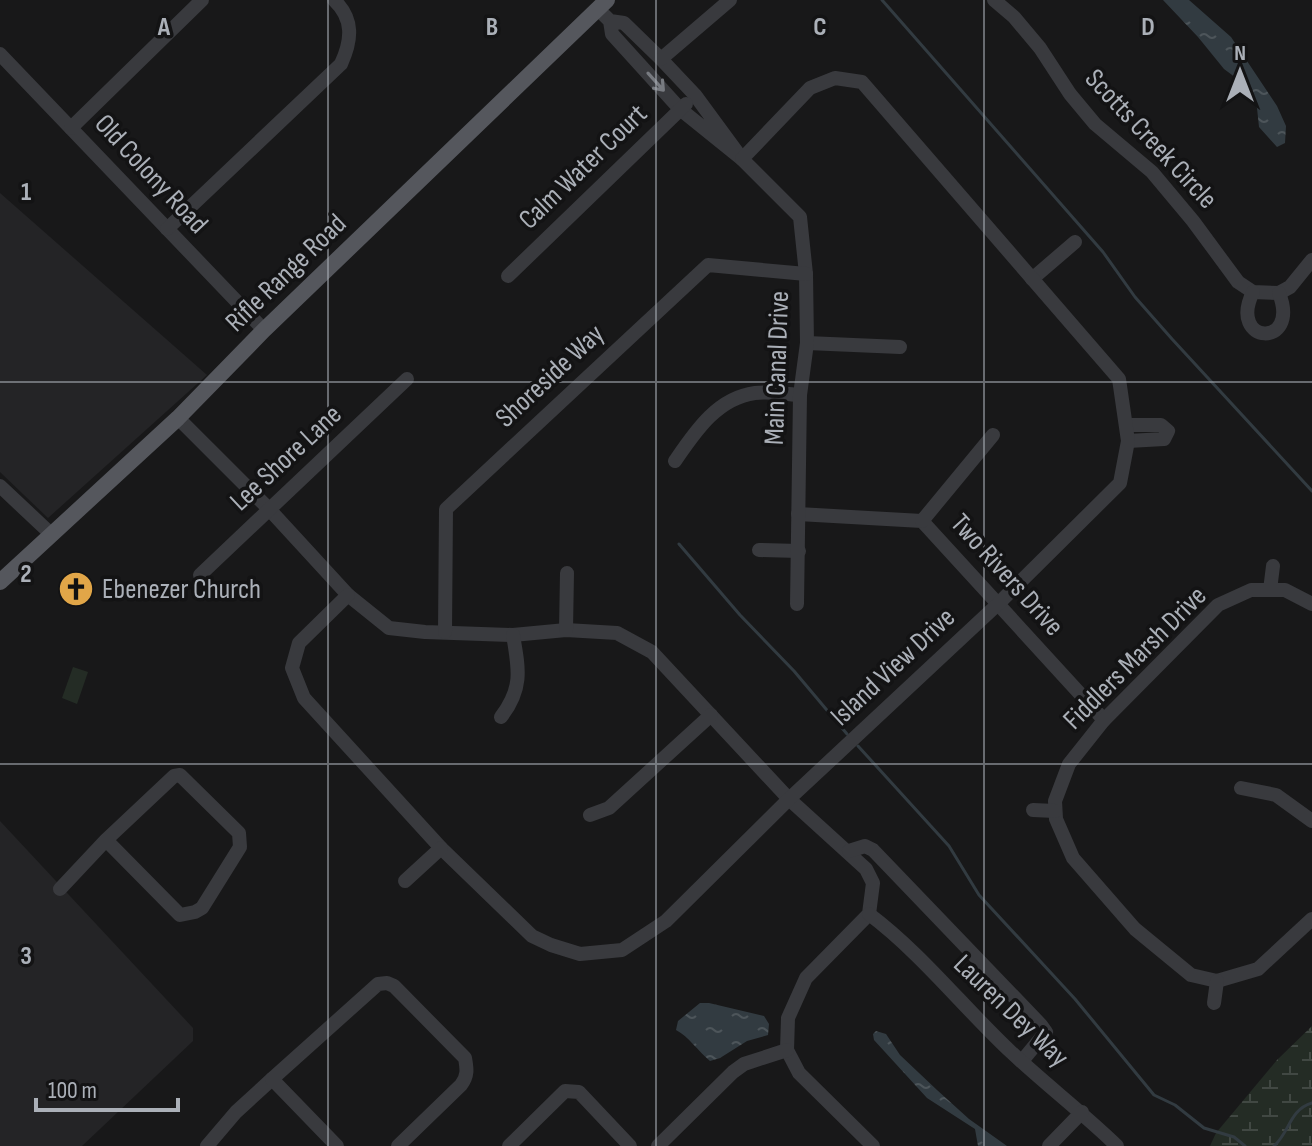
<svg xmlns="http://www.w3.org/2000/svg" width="1312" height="1146" font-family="'Sofia Sans Condensed',sans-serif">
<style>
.built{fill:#242426}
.wetland{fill:url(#wetland-marsh)}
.pitch{fill:#242c25}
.water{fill:url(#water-ripples)}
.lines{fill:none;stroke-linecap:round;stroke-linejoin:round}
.stream{stroke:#323b41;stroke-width:3}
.minor{stroke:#393a3e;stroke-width:14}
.major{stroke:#55575d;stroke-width:16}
.oneway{stroke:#787b81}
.grid{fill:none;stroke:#abb0b8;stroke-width:2;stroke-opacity:0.55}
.labels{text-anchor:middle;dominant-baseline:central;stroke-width:7;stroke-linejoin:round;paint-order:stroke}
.street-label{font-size:28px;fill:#abb0b8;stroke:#131314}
.poi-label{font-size:28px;fill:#abb0b8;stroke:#131314;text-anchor:start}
.grid-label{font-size:26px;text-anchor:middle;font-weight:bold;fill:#abb0b8;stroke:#131314;stroke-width:7;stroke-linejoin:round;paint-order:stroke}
</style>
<defs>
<pattern id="wetland-marsh" width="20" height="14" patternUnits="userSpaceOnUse" patternTransform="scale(2)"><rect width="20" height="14" fill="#242c25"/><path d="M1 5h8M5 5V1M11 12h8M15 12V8" fill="none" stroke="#414843"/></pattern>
<pattern id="water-ripples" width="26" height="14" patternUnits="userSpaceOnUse" patternTransform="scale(2)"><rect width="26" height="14" fill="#323b41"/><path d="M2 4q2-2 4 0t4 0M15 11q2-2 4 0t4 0" fill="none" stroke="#4d555a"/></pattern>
</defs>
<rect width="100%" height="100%" fill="#181819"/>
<g class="built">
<path d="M0 193 207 375 48 518 0 472Z"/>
<path d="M0 821 193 1028V1041L82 1146H0Z"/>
</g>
<path class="wetland" d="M1312 1026V1146H1210L1216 1133 1277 1060Z"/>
<path class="pitch" d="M73 667 88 672 77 704 62 698Z"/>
<g class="water">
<path d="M1163 0H1189L1231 37 1277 106 1286 126 1285 143 1277 147 1259 127 1257 108 1247 86 1224 69 1198 37Z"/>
<path d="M700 1003H709L764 1016 769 1024 768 1035 747 1041 720 1058 710 1061C699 1052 688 1036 676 1030L678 1021Z"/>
<path d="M876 1031 886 1034 900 1055 937 1090 969 1119 1007 1146H978L975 1129 927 1098 874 1040 873 1034Z"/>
</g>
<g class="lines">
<g class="stream">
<path d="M882 0 1103 252 1135 297 1172 339 1312 491"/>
<path d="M679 544 740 615 794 671 847 734"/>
<path d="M858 746 949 846 979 895 1075 999 1154 1095 1175 1105 1204 1128 1234 1137 1245 1146"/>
<path d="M1274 1146C1290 1132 1289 1110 1312 1103"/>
</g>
<g class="minor">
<path d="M994 0 1014 17 1040 48 1070 94 1095 124 1152 172 1193 221 1238 282 1253 292 1279 293 1290 287 1312 260"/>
<path d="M598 9 610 21 624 23 661 59 695 95 742 159 680 109 612 34 610 21"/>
<path d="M0 54 264 330"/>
<path d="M661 59 730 0"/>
<path d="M71 128 202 0"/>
<path d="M167 229 341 64C352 40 354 19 334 0"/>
<path d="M508 276 686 104"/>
<path d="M1032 279 1075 242"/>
<path d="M1253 292C1227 345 1301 349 1279 293"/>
<path d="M807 343 900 347"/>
<path d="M178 418 269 509 348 595 389 628 425 632 513 635 566 630 617 633 652 652 789 799 866 869 873 883 869 914 806 978 788 1018 787 1050 799 1073 873 1146"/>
<path d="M1127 425H1161L1168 431 1164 439 1128 441"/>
<path d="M675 461C695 432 717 398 755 393 769 391 786 394 800 395"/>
<path d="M0 486 51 534"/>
<path d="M798 514 922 521 1104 720"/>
<path d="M922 521 993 435"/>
<path d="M759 550 799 551"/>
<path d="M200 575 407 379"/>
<path d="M1270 590 1273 566"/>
<path d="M348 595 299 643 292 668 304 698 441 848 532 936 551 945 580 954 622 950 666 921 789 799 998 604 1120 483 1128 441 1119 379 862 82 835 78 810 88 742 159 800 217 806 274 807 343 800 395 797 604"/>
<path d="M1312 604 1285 590H1251L1218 605 1104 720 1069 764 1055 801 1056 819 1073 858 1135 929 1191 975 1217 981 1258 969 1312 919"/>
<path d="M566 630 567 573"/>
<path d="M445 632 446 509 708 265 806 274"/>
<path d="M501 717C523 688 519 670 513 635"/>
<path d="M1241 788 1276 795 1312 821"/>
<path d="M1033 810 1055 811"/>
<path d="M590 815 609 808 711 715"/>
<path d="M849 851 865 846 873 850 1041 1025 1046 1032 1022 1061"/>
<path d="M405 881 441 848"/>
<path d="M60 889 106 840 174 776 180 775 239 833 240 847 202 908 195 912 180 915 106 840"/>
<path d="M869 914C922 954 963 1007 1011 1052 1045 1084 1083 1113 1117 1146"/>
<path d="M1214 1003 1217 981"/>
<path d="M207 1146 236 1112 272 1079"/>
<path d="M337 1146 272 1079 378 984 387 983 394 986 465 1058C467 1069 468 1076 461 1085L398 1146"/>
<path d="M509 1146 565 1091 579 1092 630 1146"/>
<path d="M658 1146 733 1072 744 1064 787 1050"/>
<path d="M1049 1146 1082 1112"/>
</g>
<path class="major" d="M0 582 178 418 264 330 607 0"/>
</g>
<defs><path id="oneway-shaft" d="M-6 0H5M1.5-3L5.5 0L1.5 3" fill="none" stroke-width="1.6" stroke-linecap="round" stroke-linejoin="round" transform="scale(2)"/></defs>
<use class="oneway" href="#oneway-shaft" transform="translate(656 82) rotate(48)"/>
<path class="grid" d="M328 0V1146M656 0V1146M984 0V1146M0 382H1312M0 764H1312"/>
<defs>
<g id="church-disc" transform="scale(1.8)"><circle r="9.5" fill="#e1a648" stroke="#131314"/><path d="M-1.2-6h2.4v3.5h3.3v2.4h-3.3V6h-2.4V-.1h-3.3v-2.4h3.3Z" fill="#111"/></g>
</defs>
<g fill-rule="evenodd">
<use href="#church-disc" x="76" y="589"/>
</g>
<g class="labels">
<g class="street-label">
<text transform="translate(1151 139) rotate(47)">Scotts Creek Circle</text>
<text transform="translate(583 167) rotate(-44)">Calm Water Court</text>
<text transform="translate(151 174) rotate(47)">Old Colony Road</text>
<text transform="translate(286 273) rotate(-44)">Rifle Range Road</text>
<text transform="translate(777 368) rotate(-88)">Main Canal Drive</text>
<text transform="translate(550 376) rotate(-43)">Shoreside Way</text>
<text transform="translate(286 458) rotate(-43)">Lee Shore Lane</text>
<text transform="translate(1007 575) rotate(48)">Two Rivers Drive</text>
<text transform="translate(1135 658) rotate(-45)">Fiddlers Marsh Drive</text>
<text transform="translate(893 667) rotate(-43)">Island View Drive</text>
<text transform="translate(1011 1011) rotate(44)">Lauren Dey Way</text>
</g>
<g class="poi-label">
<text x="102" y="589">Ebenezer Church</text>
</g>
</g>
<g class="grid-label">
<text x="164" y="35">A</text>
<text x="492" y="35">B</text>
<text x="820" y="35">C</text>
<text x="1148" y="35">D</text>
<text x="26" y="200">1</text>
<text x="26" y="582">2</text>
<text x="26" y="964">3</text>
</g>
<g transform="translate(1240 72)" stroke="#131314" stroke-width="6" paint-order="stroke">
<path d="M0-6L14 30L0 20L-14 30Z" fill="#abb0b8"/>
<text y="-12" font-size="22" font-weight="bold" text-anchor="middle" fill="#abb0b8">N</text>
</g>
<path d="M36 1098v12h142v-12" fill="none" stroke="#abb0b8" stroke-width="4"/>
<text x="48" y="1098" font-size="24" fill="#abb0b8" stroke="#131314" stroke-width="6" paint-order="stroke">100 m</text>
</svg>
